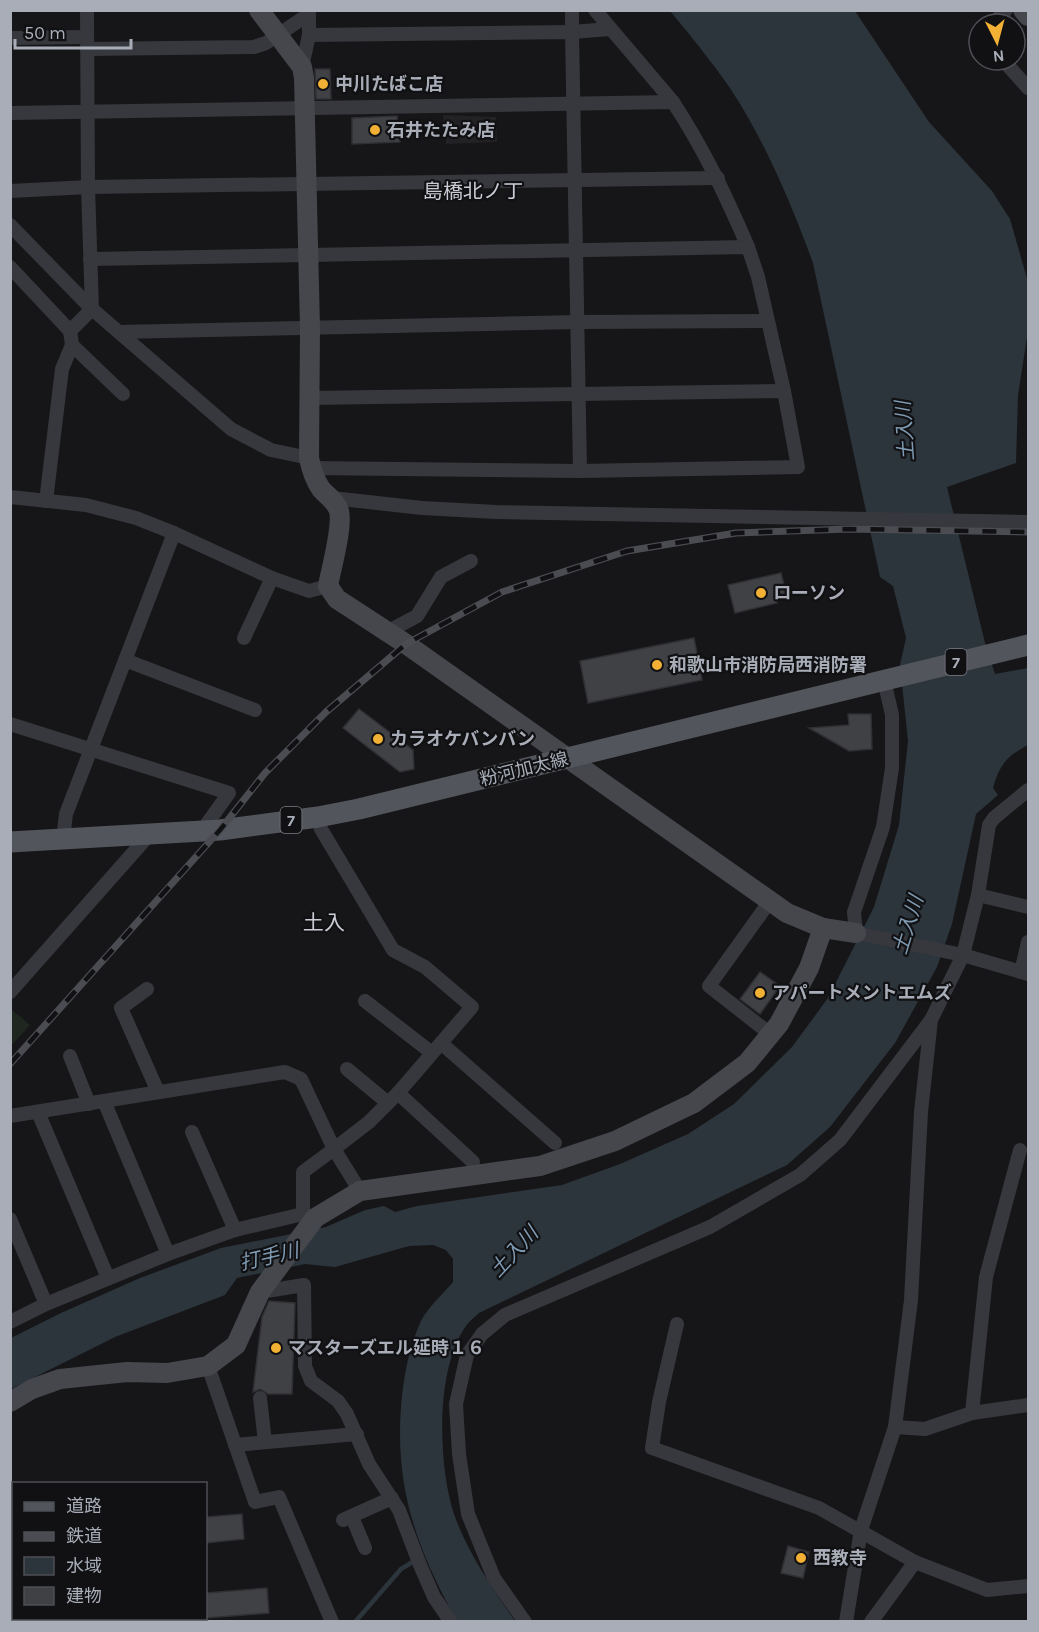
<svg xmlns="http://www.w3.org/2000/svg" width="1039" height="1632" font-family="Karla,'Noto Sans JP',sans-serif">
<style>
.built{fill:#222225}
.green{fill:#1e261f}
.water{fill:#2c353c}
.lines{fill:none;stroke-linecap:round;stroke-linejoin:round}
.stream{stroke:#2c353c;stroke-width:4.5}
.building{fill:#404145;stroke:#303034;stroke-width:1.5}
.street{stroke:#37383d;stroke-width:14}
.secondary{stroke:#45474d;stroke-width:20}
.primary{stroke:#53555c;stroke-width:21}
.rail-casing{stroke:#4a4c52;stroke-width:7}
.rail{stroke:#111113;stroke-width:4.5;stroke-dasharray:14;stroke-linecap:butt}
.poi-dot{fill:#f2b134;stroke:#111113;stroke-width:2}
.labels{text-anchor:middle;dominant-baseline:central;stroke-width:4.5;stroke-linejoin:round;paint-order:stroke}
.shield{fill:#111113;stroke:#7b7e86;stroke-width:1.5}
.shield-label{font-size:16px;font-weight:bold;fill:#a8adb8}
.poi-label{font-size:18px;font-weight:bold;fill:#a8adb8;stroke:#111113;text-anchor:start}
.street-label{font-size:18px;fill:#a8adb8;stroke:#111113}
.neighbourhood-label{font-size:20px;fill:#c9ccd4;stroke:#111113}
.water-label{font-size:20px;font-style:italic;fill:#7f9bb3;stroke:#111113}
.quarter-label{font-size:21px;fill:#c9ccd4;stroke:#111113}
</style>
<rect width="100%" height="100%" fill="#161618"/>
<path class="built" d="M443 115 496 117 497 142 446 144Z"/>
<path class="green" d="M10 1008 30 1025 11 1046H10Z"/>
<path class="water" d="M670 11H855L929 122 992 191 1010 219 1028 282V331L1018 395 1016 463 947 487 985 643 995 674 1028 668V745C1006 757 1000 764 993 788L998 795 976 814 952 924 937 967 895 1043 830 1127 787 1165 479 1313C475 1317 469 1321 466 1326 435 1369 438 1465 454 1514 468 1554 492 1587 515 1621H457C415 1546 393 1483 402 1396 405 1370 410 1345 421 1321 428 1307 443 1294 453 1282V1259L446 1250 433 1245 409 1246 335 1267 305 1264 237 1278 225 1295 115 1337 11 1389V1338L61 1313 140 1278 221 1248 326 1227 365 1210 384 1206 395 1212 417 1206 562 1185 620 1164 688 1134 734 1104 792 1047 828 998 874 907 899 825 908 741 900 665 906 638 893 586 880 577 813 263C791 203 765 141 730 88 711 61 691 36 670 11Z"/>
<g class="lines">
<path class="stream" d="M355 1622 401 1569 416 1560"/>
</g>
<g class="building">
<path d="M315 69H330L331 99H316Z"/>
<path d="M397 116 400 142 352 144V118Z"/>
<path d="M781 573 787 597 776 599 777 603 735 613 728 585Z"/>
<path d="M694 638 702 680 588 703 580 661Z"/>
<path d="M359 709 413 750 414 769 400 772 343 728Z"/>
<path d="M848 714H871L872 749 849 751 809 728 849 725Z"/>
<path d="M760 972 780 986 760 1014 740 999Z"/>
<path d="M269 1301 295 1303 292 1394H268L260 1389 253 1392 262 1317Z"/>
<path d="M242 1514 244 1539 206 1543V1517Z"/>
<path d="M788 1546 809 1552 803 1578 781 1573Z"/>
<path d="M267 1588 269 1613 206 1618V1593Z"/>
</g>
<g class="lines">
<g class="street">
<path d="M87 10 88 187 92 309 70 331 72 345 123 394"/>
<path d="M572 10V32L610 29"/>
<path d="M595 10 673 102"/>
<path d="M993 24 1006 10"/>
<path d="M309 35 572 32 580 471 311 468"/>
<path d="M10 38 87 37"/>
<path d="M87 49 254 47 266 43 309 14V35L302 67"/>
<path d="M1003 60 1028 88"/>
<path d="M10 113 673 102C705 151 725 194 748 247"/>
<path d="M10 191 88 187 718 178"/>
<path d="M10 225 92 309 231 429 271 450 309 458"/>
<path d="M90 259 748 247 758 277 784 391"/>
<path d="M10 267 70 331"/>
<path d="M119 332 578 322 767 321"/>
<path d="M310 398 784 391 798 467 580 471"/>
<path d="M10 497 86 505 136 518 174 533 272 578 309 591 328 586"/>
<path d="M332 498 422 508 496 512 1028 522"/>
<path d="M46 501 62 369 72 345"/>
<path d="M387 632 417 616 441 577 471 561"/>
<path d="M244 638 272 578"/>
<path d="M125 660 255 710"/>
<path d="M884 680 892 715V768L883 827 854 912 856 933 963 955 1028 974"/>
<path d="M10 724 229 793 201 832"/>
<path d="M318 817 321 829 393 950 425 967 472 1007 398 1093 369 1122 334 1149 360 1191"/>
<path d="M63 839 66 814 174 533"/>
<path d="M978 895 1028 907"/>
<path d="M1021 972 1028 942"/>
<path d="M147 989 121 1008 158 1092"/>
<path d="M10 992 149 835"/>
<path d="M365 1001 432 1053"/>
<path d="M769 1033 709 986 770 901"/>
<path d="M441 1043 555 1143"/>
<path d="M70 1056 89 1104"/>
<path d="M347 1069 388 1103"/>
<path d="M398 1093 473 1162"/>
<path d="M104 1101 168 1254"/>
<path d="M38 1112 108 1278"/>
<path d="M10 1116 285 1072 301 1079 334 1149 303 1172V1214L315 1218"/>
<path d="M192 1132 235 1230"/>
<path d="M10 1219 46 1304"/>
<path d="M260 1292 304 1285 305 1366 311 1381 338 1401 347 1414 369 1464 399 1510 420 1565 434 1597 451 1622"/>
<path d="M10 1322 46 1304 168 1254 235 1230 303 1214"/>
<path d="M677 1324 659 1402 652 1448 819 1508 915 1562 987 1590 1028 1586"/>
<path d="M208 1366 255 1502 279 1497 332 1622"/>
<path d="M260 1398 265 1442"/>
<path d="M972 1413 986 1277 1020 1150"/>
<path d="M895 1427 925 1429 972 1413 1028 1405"/>
<path d="M235 1445 357 1434"/>
<path d="M352 1517 365 1548"/>
<path d="M343 1520 392 1498"/>
<path d="M525 1622 494 1578 468 1514 459 1454 456 1404 467 1355 482 1334 505 1315 710 1227 800 1175 840 1140 931 1020"/>
<path d="M846 1622 861 1530 895 1427 911 1300 921 1112 931 1020 963 955 978 895 989 825 994 818 1028 790"/>
<path d="M871 1622 915 1562"/>
</g>
<g class="secondary">
<path d="M259 10 302 67 304 78 310 328 309 458C311 468 315 480 321 489 327 496 336 501 339 511 343 527 331 569 328 586L337 599 406 644 787 913 823 928 856 933"/>
<path d="M1023 10 1028 16"/>
<path d="M10 1402 32 1389 60 1379 127 1372 167 1373 208 1366 236 1345 260 1292 315 1218 360 1191 540 1166 615 1141 694 1103 747 1063 779 1024 809 968 823 928"/>
<path d="M10 1599 14 1603"/>
<path d="M26 1618 29 1622"/>
</g>
<path class="primary" d="M10 842 220 830 318 817 359 809 1028 645"/>
<g class="rail-casing">
<path id="rail" d="M10 1064 220 830 265 773 326 712 406 644 502 592 627 551 736 533 848 529 1028 532"/>
</g>
<use href="#rail" class="rail"/>
</g>
<g class="poi-dot">
<circle cx="323" cy="84" r="6"/>
<circle cx="375" cy="130" r="6"/>
<circle cx="761" cy="593" r="6"/>
<circle cx="657" cy="665" r="6"/>
<circle cx="378" cy="739" r="6"/>
<circle cx="760" cy="993" r="6"/>
<circle cx="276" cy="1348" r="6"/>
<circle cx="801" cy="1558" r="6"/>
</g>
<g class="labels">
<g class="shield">
<rect x="945.5" y="649" width="21" height="26" rx="4.5"/>
<rect x="280.5" y="807" width="21" height="26" rx="4.5"/>
</g>
<g class="shield-label">
<text x="956" y="662">7</text>
<text x="291" y="820">7</text>
</g>
<g class="poi-label">
<text x="335" y="84">中川たばこ店</text>
<text x="387" y="130">石井たたみ店</text>
<text x="773" y="593">ローソン</text>
<text x="669" y="665">和歌山市消防局西消防署</text>
<text x="390" y="739">カラオケバンバン</text>
<text x="772" y="993">アパートメントエムズ</text>
<text x="288" y="1348">マスターズエル延時１６</text>
<text x="813" y="1558">西教寺</text>
</g>
<g class="street-label">
<text transform="translate(524 769) rotate(-14)">粉河加太線</text>
</g>
<g class="neighbourhood-label">
<text x="473" y="191">島橋北ノ丁</text>
</g>
<g class="water-label">
<text transform="translate(905 431) rotate(-94)">土入川</text>
<text transform="translate(908 925) rotate(-73)">土入川</text>
<text transform="translate(514 1252) rotate(-47)">土入川</text>
<text transform="translate(269 1257) rotate(-13)">打手川</text>
</g>
<g class="quarter-label">
<text x="324" y="923">土入</text>
</g>
</g>
<rect width="1039" height="1632" fill="none" stroke="#a8adb8" stroke-width="24"/>
<rect x="12" y="1482" width="195" height="138" fill="#111113" stroke="#4d4f55" stroke-width="1.5"/>
<rect x="24" y="1502" width="30" height="9" fill="#53555c" stroke="#4d4f55" stroke-width="1.5"/>
<text x="66" y="1512" font-size="18" fill="#a8adb8">道路</text>
<rect x="24" y="1532" width="30" height="9" fill="#4a4c52" stroke="#4d4f55" stroke-width="1.5"/>
<text x="66" y="1542" font-size="18" fill="#a8adb8">鉄道</text>
<rect x="24" y="1557" width="30" height="18" fill="#2c353c" stroke="#4d4f55" stroke-width="1.5"/>
<text x="66" y="1572" font-size="18" fill="#a8adb8">水域</text>
<rect x="24" y="1587" width="30" height="18" fill="#404145" stroke="#4d4f55" stroke-width="1.5"/>
<text x="66" y="1602" font-size="18" fill="#a8adb8">建物</text>
<g transform="translate(997 42) rotate(174)"><circle r="28" fill="#111113" stroke="#4d4f55" stroke-width="1.5"/>
<path d="M0-4.5L10 22L0 15L-10 22Z" fill="#f2b134"/>
<text y="-9" font-size="16" font-weight="bold" text-anchor="middle" fill="#a8adb8">N</text>
</g>
<path d="M15 39v9h116v-9" fill="none" stroke="#a8adb8" stroke-width="3"/>
<text x="24" y="39" font-size="18" fill="#a8adb8" stroke="#111113" stroke-width="4.5" paint-order="stroke">50 m</text>
</svg>
